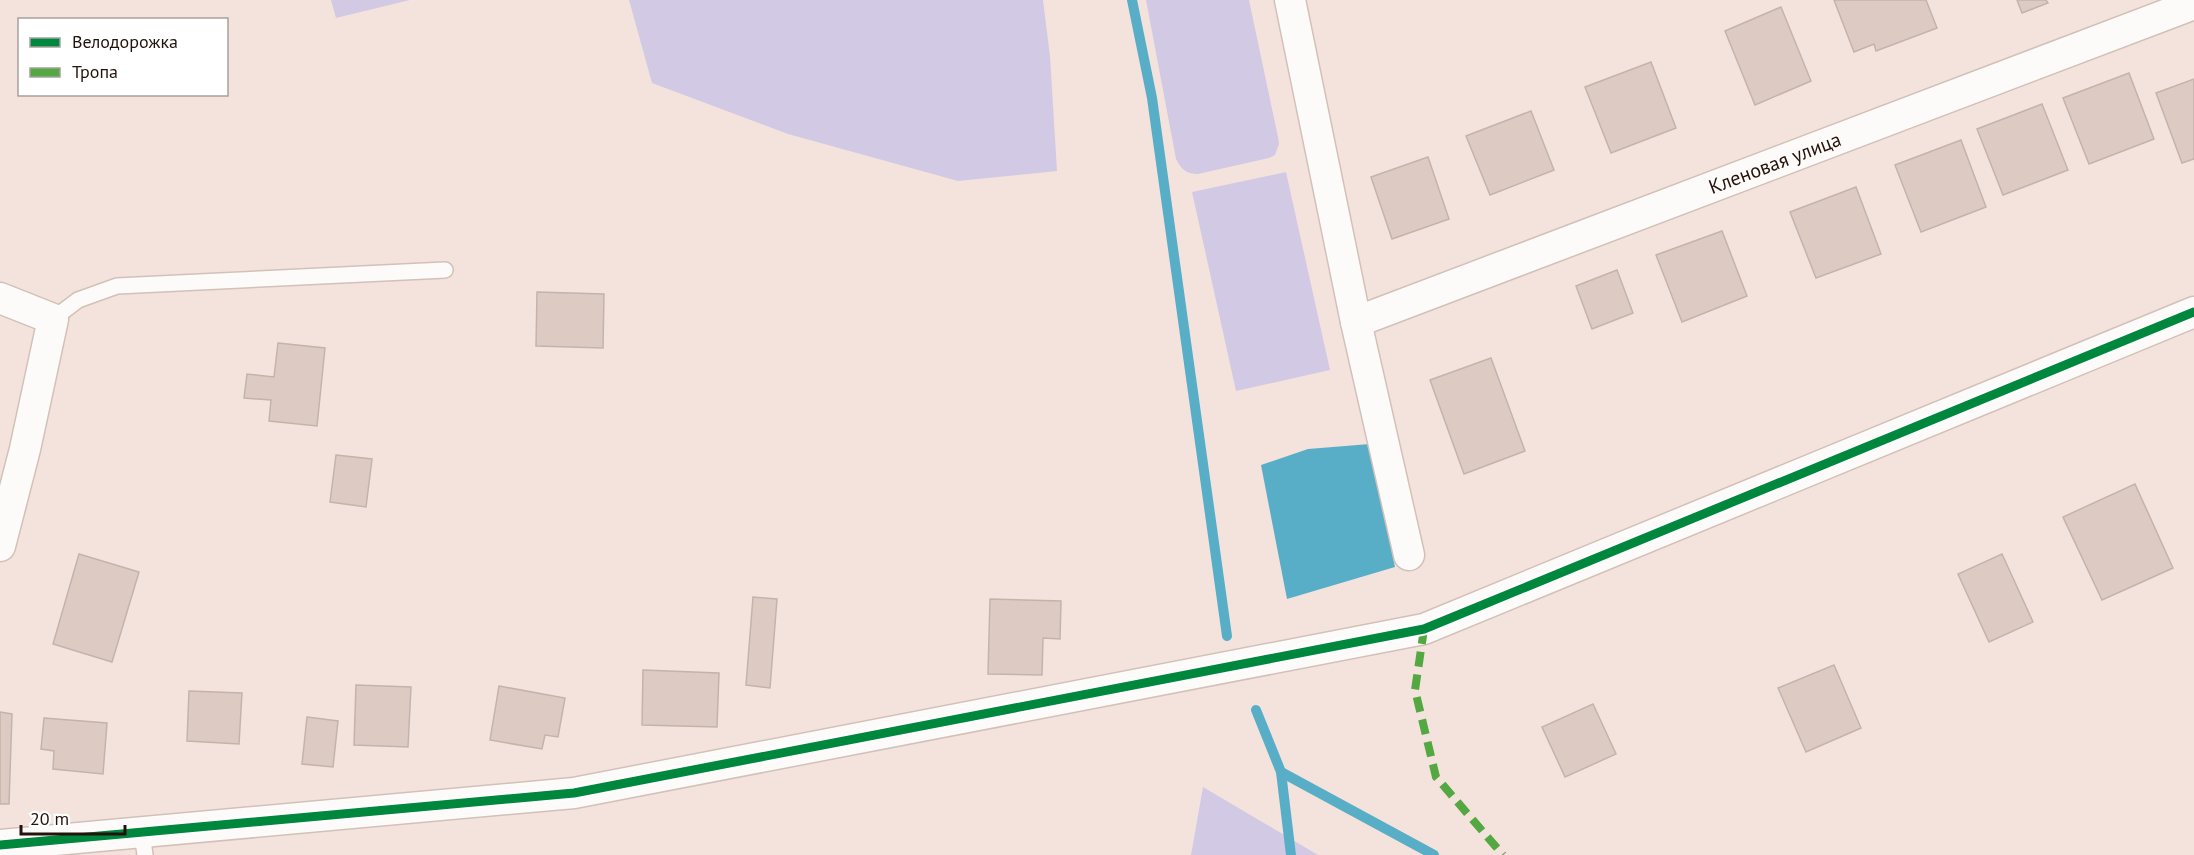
<svg xmlns="http://www.w3.org/2000/svg" width="2194" height="855" font-family="'PT Sans',sans-serif">
<style>
.green{fill:#d2cae5}
.water{fill:#59aec7}
.lines{fill:none;stroke-linecap:round;stroke-linejoin:round}
.stream{stroke:#59aec7;stroke-width:10}
.building{fill:#dccac3;stroke:#c4b3ac;stroke-width:1.5}
.service-casing{stroke:#d2c1b9;stroke-width:18}
.minor-casing{stroke:#d2c1b9;stroke-width:33}
.service{stroke:#fdfbfa;stroke-width:15}
.minor{stroke:#fdfbfa;stroke-width:30}
.quiet{stroke:#53a841;stroke-width:8;stroke-dasharray:15 8;stroke-linecap:butt}
.cycleway-casing{stroke:#fff;stroke-width:13}
.cycleway{stroke:#00873e;stroke-width:9}
.labels{text-anchor:middle;dominant-baseline:central;stroke-width:4.5;stroke-linejoin:round;paint-order:stroke}
.street-label{font-size:20px;fill:#24130b;stroke:#fff}
</style>
<rect width="100%" height="100%" fill="#f4e3dc"/>
<g class="green">
<path d="M331 0H410L336 18Z"/>
<path d="M629 0H1043L1050 56 1057 171 958 181 788 134 652 83Z"/>
<path d="M1146 0H1249L1278 137 1279 144 1275 155 1269 158 1198 174C1186 174 1181 169 1176 159Z"/>
<path d="M1286 172 1330 370 1236 391 1192 192Z"/>
<path d="M1203 787 1318 855H1191Z"/>
</g>
<path class="water" d="M1370 444 1395 567 1287 599 1261 465 1308 449Z"/>
<g class="lines">
<g class="stream">
<path d="M1132 0 1152 98 1227 636"/>
<path d="M1256 710 1281 772 1291 855"/>
<path d="M1281 772 1434 855"/>
</g>
</g>
<g class="building">
<path d="M1834 0H1926L1937 28 1876 51 1874 44 1854 52Z"/>
<path d="M2017 0H2046L2048 3 2022 13Z"/>
<path d="M1781 7 1811 81 1755 105 1725 31Z"/>
<path d="M1651 62 1676 128 1611 153 1585 87Z"/>
<path d="M2129 73 2154 139 2089 164 2063 98Z"/>
<path d="M2194 79V159L2182 163 2156 93Z"/>
<path d="M2042 104 2068 170 2003 195 1977 129Z"/>
<path d="M1531 111 1554 170 1490 195 1466 136Z"/>
<path d="M1961 140 1986 207 1921 232 1895 165Z"/>
<path d="M1428 157 1449 219 1392 239 1371 177Z"/>
<path d="M1856 187 1881 254 1816 278 1790 212Z"/>
<path d="M1722 231 1747 296 1682 322 1656 255Z"/>
<path d="M1617 270 1633 313 1592 329 1576 286Z"/>
<path d="M537 292 604 294 603 348 536 346Z"/>
<path d="M278 343 325 348 317 426 269 421 271 400 244 398 247 374 274 377Z"/>
<path d="M1491 358 1525 451 1464 474 1430 380Z"/>
<path d="M336 455 372 459 366 507 330 502Z"/>
<path d="M2135 484 2173 568 2102 600 2063 517Z"/>
<path d="M79 554 139 572 112 662 53 644Z"/>
<path d="M2002 554 2033 622 1989 642 1958 574Z"/>
<path d="M753 597 777 599 770 688 746 685Z"/>
<path d="M990 599 1061 601 1060 639 1043 638 1042 675 988 674Z"/>
<path d="M1834 665 1861 728 1806 752 1778 688Z"/>
<path d="M643 670 719 673 717 727 642 725Z"/>
<path d="M356 685 411 687 408 747 354 745Z"/>
<path d="M499 686 565 698 558 737 545 735 542 749 490 740Z"/>
<path d="M189 691 242 693 239 744 187 741Z"/>
<path d="M1593 704 1616 754 1565 777 1542 727Z"/>
<path d="M0 712 12 714 9 804H0Z"/>
<path d="M307 717 338 721 333 767 302 764Z"/>
<path d="M44 718 107 723 103 774 53 769 54 751 41 749Z"/>
</g>
<g class="lines">
<g class="service-casing">
<g id="service">
<path d="M53 319 78 300 117 286 445 270"/>
<path d="M142 833 145 855"/>
</g>
</g>
<g class="minor-casing">
<g id="minor">
<path d="M1290 0 1356 322 1409 555"/>
<path d="M0 298 53 319 25 449 0 546"/>
<path id="s1" d="M1356 322 2194 4"/>
<path d="M0 845 574 793 1424 629 2194 312"/>
</g>
</g>
<use href="#service" class="service"/>
<use href="#minor" class="minor"/>
<path class="quiet" d="M1424 629 1415 690 1436 777 1503 855"/>
<g class="cycleway-casing">
<path id="cycleway" d="M0 845 574 793 1424 629 2194 312"/>
</g>
<use href="#cycleway" class="cycleway"/>
</g>
<g class="labels">
<g class="street-label">
<text stroke="none"><textPath href="#s1" startOffset="448">Кленовая улица</textPath></text>
</g>
</g>
<rect x="18" y="18" width="210" height="78" fill="#ffffff" stroke="#a7a19d" stroke-width="1.5"/>
<rect x="30" y="38" width="30" height="9" fill="#00873e" stroke="#a7a19d" stroke-width="1.5"/>
<text x="72" y="48" font-size="18" fill="#24130b">Велодорожка</text>
<rect x="30" y="68" width="30" height="9" fill="#53a841" stroke="#a7a19d" stroke-width="1.5"/>
<text x="72" y="78" font-size="18" fill="#24130b">Тропа</text>
<path d="M21 825v9h104v-9" fill="none" stroke="#24130b" stroke-width="3"/>
<text x="30" y="825" font-size="18" fill="#24130b" stroke="#ffffff" stroke-width="4.5" paint-order="stroke">20 m</text>
</svg>
